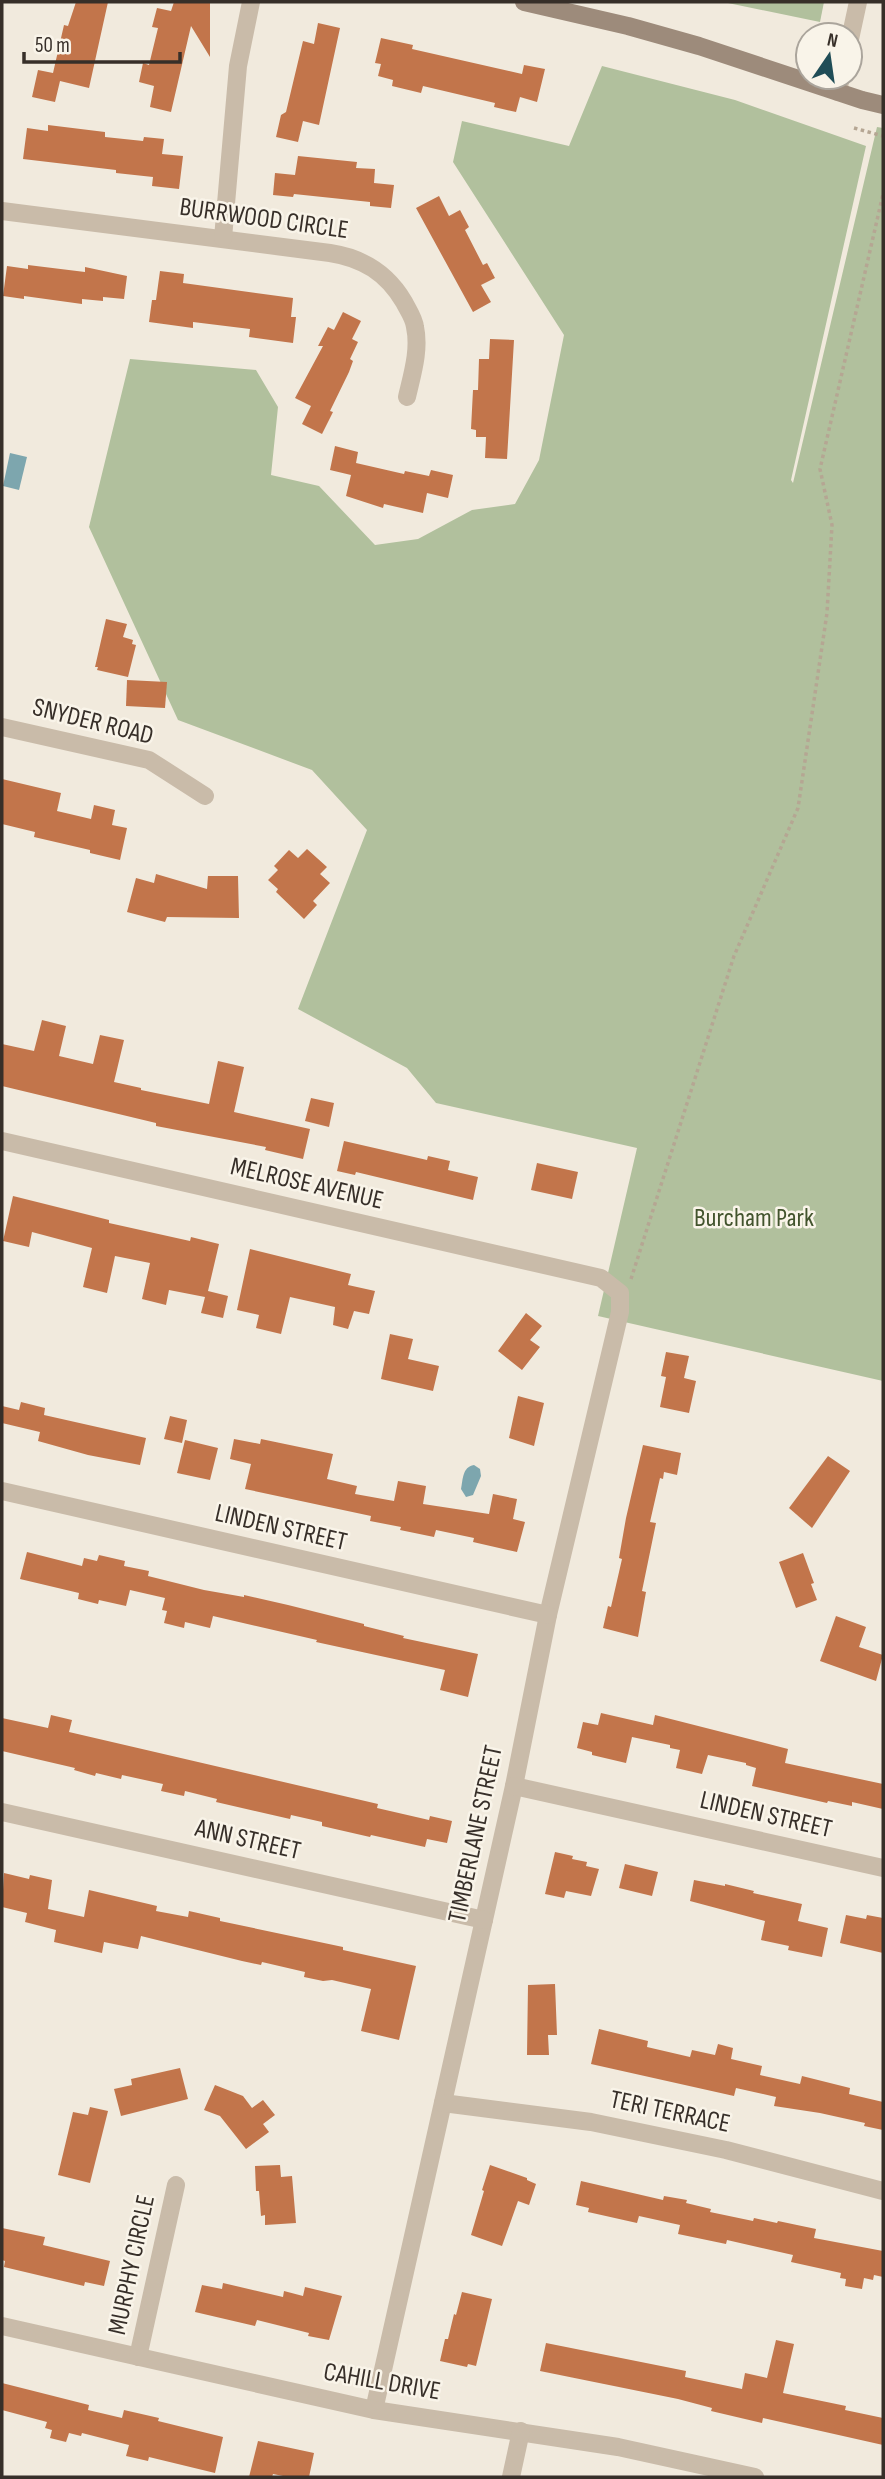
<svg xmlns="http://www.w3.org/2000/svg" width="885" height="2479" font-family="'Sofia Sans Condensed',sans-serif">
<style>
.green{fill:#b1c09d}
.water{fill:#7da6ae}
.building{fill:#c2754b}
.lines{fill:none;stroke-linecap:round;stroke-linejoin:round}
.path{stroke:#b5a693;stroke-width:3.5;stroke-dasharray:3.5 3.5;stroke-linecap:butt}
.street{stroke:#c9bba9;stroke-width:18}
.secondary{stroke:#9d8b7b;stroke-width:18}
.labels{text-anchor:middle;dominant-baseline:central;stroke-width:5;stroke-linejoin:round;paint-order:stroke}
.street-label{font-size:26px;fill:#372f29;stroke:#f9f4e9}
.park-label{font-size:26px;fill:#42542d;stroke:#f9f4e9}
</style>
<rect width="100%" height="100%" fill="#f1eadd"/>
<g class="green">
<path d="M723 2H824L820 22Z"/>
<path d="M602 66 735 100 866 146 791 480 793 483 877 127 883 128V1381L598 1316 637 1148 436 1103 407 1068 298 1009 367 830 312 770 178 720 89 527 130 359 256 370 278 407 271 475 319 486 375 545 418 539 472 510 515 504 539 460 564 335 453 162 462 121 569 146Z"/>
</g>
<g class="water">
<path d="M10 453 27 457 19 490 3 486Z"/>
<path d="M474 1465 480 1469 481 1476 473 1495 466 1497 461 1489C463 1480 462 1467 474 1465Z"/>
</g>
<g class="building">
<path d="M76 2H108L89 88 60 81 55 102 32 97 38 70 53 73 64 25 68 26Z"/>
<path d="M174 2H210V57L191 26 171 112 150 107 154 86 139 82 143 63 149 65 158 28 152 27 157 8 171 11Z"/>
<path d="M318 23 340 28 319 125 303 121 298 142 276 137 281 115 286 112 303 41 314 44Z"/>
<path d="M381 38 413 45 412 49 522 74 524 65 545 69 537 102 520 97 516 112 494 107 495 103 423 86 421 93 392 86 393 80 378 76 381 64 375 63Z"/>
<path d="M48 125 105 132V137L143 141 144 137 164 139 162 154 183 156 179 189 152 186 153 177 116 173V170L23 159 27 128 48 131Z"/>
<path d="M298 156 357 162 356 168 375 169 374 183 394 185 391 208 370 206V202L294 194 293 197 273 195 275 173 295 175Z"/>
<path d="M439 196 449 216 460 210 469 227 465 230 483 265 487 263 495 278 481 285 491 302 473 312 416 208Z"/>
<path d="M28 265 85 272V267L127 276 124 299 103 297V301L82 299V304L24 296V299L3 296 7 266 28 269Z"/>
<path d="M160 271 184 274 183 283 293 298 291 317H296L293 343 249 337 250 329 193 322V328L149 322 152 300H156Z"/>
<path d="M343 312 361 321 352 339 358 342 350 359 353 361 349 372 330 411 333 412 322 434 302 424 311 406 295 398 323 346H318L328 327 334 330Z"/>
<path d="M490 339 514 340 507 459 485 458 486 437H476V430L471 429 473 390H478L479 359H489Z"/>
<path d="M335 446 358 452 356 463 404 474 405 471 429 476 431 470 453 475 448 498 427 493 423 513 384 504 383 508 346 496 351 475 330 470Z"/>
<path d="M106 619 127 624 123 637 133 640 132 644 136 645 128 677 97 670 98 667H95Z"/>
<path d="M127 680 167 682 165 708 126 706Z"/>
<path d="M2 779 61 793 57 811 91 819 94 805 115 810 112 825 127 828 120 860 90 853V850L34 837 35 832 2 824Z"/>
<path d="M307 849 327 867 320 874 330 883 313 901 317 905 304 919 276 892 278 889 268 880 278 870 274 866 289 850 298 858Z"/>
<path d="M156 874 207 889 208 876H238L239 918 167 917 165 922 127 912 136 878 154 883Z"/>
<path d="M42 1020 66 1026 59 1056 93 1064 100 1035 124 1040 114 1082 141 1088V1090L209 1104 218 1061 244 1067 234 1112 310 1129 303 1159 265 1150 266 1147 156 1126V1123L2 1086V1044L34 1051Z"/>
<path d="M311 1098 334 1103 329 1127 305 1121Z"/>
<path d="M344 1141 427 1160 428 1156 450 1161 448 1170 478 1177 473 1200 356 1172 355 1175 337 1171Z"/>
<path d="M537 1163 578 1172 572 1199 531 1190Z"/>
<path d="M13 1196 109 1220V1223L190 1241 191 1237 219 1244 208 1291 228 1296 223 1318 201 1313 205 1297 169 1290 166 1305 142 1299 150 1263 115 1256 107 1293 83 1287 92 1248 32 1232 29 1247 3 1241Z"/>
<path d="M250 1249 351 1274 348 1285 375 1291 369 1314 354 1311 348 1329 333 1325 335 1307 290 1297 281 1334 256 1328 259 1315 237 1310Z"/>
<path d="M526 1313 542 1326 530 1340 540 1347 522 1370 498 1351Z"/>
<path d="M390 1334 413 1339 408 1359 439 1366 433 1391 381 1379Z"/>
<path d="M666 1352 689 1356 684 1378 696 1381 689 1413 660 1407 666 1377 661 1376Z"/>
<path d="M518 1396 544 1403 534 1446 509 1438Z"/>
<path d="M21 1402 45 1408 44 1415 146 1438 140 1465 88 1455 38 1441 40 1432 2 1423V1406L19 1410Z"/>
<path d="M170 1416 187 1420 182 1443 164 1439Z"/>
<path d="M234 1439 260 1444 261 1439 333 1454 327 1479 357 1486 355 1494 394 1501 398 1481 426 1486 423 1504 489 1514 493 1494 517 1499 513 1519 525 1522 517 1552 473 1542 474 1538 436 1530 434 1537 400 1530 401 1527 370 1521 371 1516 245 1489 251 1464 230 1459Z"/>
<path d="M185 1440 218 1448 210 1480 177 1473Z"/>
<path d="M643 1445 681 1453 677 1475 664 1472 663 1479 660 1478 650 1522 656 1523 642 1591 646 1592 638 1637 603 1628 608 1606 611 1607 622 1559 619 1558 626 1518Z"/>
<path d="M828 1456 850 1471 812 1528 789 1508Z"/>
<path d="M27 1552 82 1566 84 1558 97 1561 99 1555 125 1561 124 1566 149 1571 148 1576 204 1590 244 1597V1595L288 1605 364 1624V1626L404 1636 403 1638 478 1654 468 1697 440 1690 445 1670 316 1642 317 1640 213 1616 210 1628 185 1622 184 1628 164 1623 167 1611 162 1610 165 1598 130 1590 126 1606 99 1600 98 1604 78 1599 79 1593 20 1579Z"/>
<path d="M803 1553 814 1583 811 1584 817 1600 796 1608 779 1562Z"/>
<path d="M836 1616 866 1627 859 1647 883 1655 876 1681 820 1661Z"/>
<path d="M601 1713 653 1725 655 1715 788 1749 785 1763 883 1784V1809L852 1802V1806L828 1801 827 1803 752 1786 756 1768 746 1765V1763L708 1755 702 1774 676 1768 680 1750 670 1748V1745L632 1737 626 1763 592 1755V1752L577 1748 583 1722 598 1725Z"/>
<path d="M51 1715 72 1720 69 1732 378 1804 377 1808 429 1820 430 1816 452 1821 447 1843 427 1839 425 1847 371 1835 370 1837 322 1826V1822L291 1815 290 1819 216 1802 217 1799 185 1791 184 1796 161 1791 163 1784 122 1775 121 1779 96 1773 95 1776 74 1770 75 1768 2 1751V1718L48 1728Z"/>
<path d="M555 1852 573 1856 572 1859 587 1862 586 1866 599 1869 591 1896 566 1891 564 1898 545 1894Z"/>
<path d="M625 1864 658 1872 652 1896 619 1888Z"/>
<path d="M4 1873 29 1879 30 1875 52 1880 48 1909 84 1917 89 1890 157 1906 156 1911 188 1917 189 1911 220 1918V1921L343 1947V1950L416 1966 399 2040 361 2031 371 1989 332 1980 323 1981 304 1977 305 1972 262 1962 261 1965 242 1961 141 1936 138 1949 104 1942 102 1953 54 1942 56 1930 25 1922 27 1913 2 1907Z"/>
<path d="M694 1880 725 1886V1884L754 1891 753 1893 802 1904 798 1921 828 1928 822 1957 788 1950 789 1946 761 1940 765 1921 690 1901Z"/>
<path d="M846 1915 866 1919 867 1915 883 1918V1953L840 1943Z"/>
<path d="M555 1984 557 2035H548L549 2055H527L528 1985Z"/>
<path d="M599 2029 648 2041 647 2047 690 2057 692 2050 715 2055 718 2044 733 2048 731 2059 762 2066 760 2075 800 2084 802 2076 850 2088 849 2094 883 2102V2130L864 2126 865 2123 820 2113 774 2106 776 2097 736 2088 734 2096 591 2064Z"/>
<path d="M180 2068 188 2099 121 2116 114 2089 132 2085 131 2079Z"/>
<path d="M215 2085 243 2096 252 2108 263 2100 275 2115 263 2124 269 2132 246 2149 220 2116 204 2110Z"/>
<path d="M90 2107 108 2111 90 2183 58 2175 73 2112 88 2115Z"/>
<path d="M280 2165 281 2177 292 2176 296 2223 265 2225V2215L261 2216 259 2191H256L255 2166Z"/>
<path d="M490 2165 527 2178V2180L536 2184 529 2205 518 2201 502 2246 471 2235 484 2191 482 2190Z"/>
<path d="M581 2181 663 2200 664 2196 687 2200 686 2203 711 2209 710 2212 753 2221 754 2218 777 2223 778 2221 816 2229 814 2238 883 2251V2277L874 2275 873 2280 864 2278 862 2289 845 2286 846 2279 840 2278 841 2273 791 2262 793 2255 727 2240 726 2244 678 2234 680 2225 639 2216 637 2223 588 2212 589 2208 576 2205Z"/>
<path d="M2 2228 45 2237 43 2245 110 2261 104 2286 85 2282 84 2286 4 2267 5 2261 2 2260Z"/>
<path d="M223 2283 283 2297 284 2291 303 2296 305 2287 342 2296 329 2340 308 2336 309 2333 257 2320 255 2326 195 2312 202 2285 222 2289Z"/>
<path d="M462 2292 492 2299 476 2366 468 2364 467 2367 440 2361 445 2339H448L454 2314 456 2315Z"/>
<path d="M776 2340 794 2344 783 2393 846 2406 845 2410 883 2418V2445L763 2418 762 2423 711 2411 712 2408 678 2399 540 2371 546 2343 686 2371 685 2377 742 2389 745 2373 767 2378Z"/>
<path d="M2 2383 89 2405 88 2410 122 2418 124 2410 159 2418 158 2421 223 2437 215 2473 149 2457 148 2461 126 2456 129 2445 82 2433 81 2436 69 2433 66 2442 50 2438 52 2430 45 2428 47 2422 2 2410Z"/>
<path d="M258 2441 314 2453 309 2477H288L273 2474 272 2477H249Z"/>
</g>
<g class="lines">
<g class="path">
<path d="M854 128 883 136"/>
<path d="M631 1279 734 956 798 808 827 613 832 525 820 469 883 194"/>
</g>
<g class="street">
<path d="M850 39 858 2"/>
<path d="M838 92 841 77"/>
<path d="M2 211 330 253C363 258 387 273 404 302 408 310 414 318 415 327 420 350 412 375 407 397"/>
<path d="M223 238 238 66 251 2"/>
<path d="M2 727 149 760 205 796"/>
<path d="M2 1141 601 1278 620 1293V1312L548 1615 514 1786 374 2410"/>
<path d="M2 1491 548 1615"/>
<path d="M514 1786 883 1868"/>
<path d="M2 1812 484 1920"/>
<path d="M443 2103 591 2122 726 2150 883 2191"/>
<path d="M2 2326 374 2410 618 2447 755 2477"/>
<path d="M138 2357 176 2185"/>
<path d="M511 2477 521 2431"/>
</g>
<path class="secondary" d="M524 2 628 26 699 46 862 100 883 105"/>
</g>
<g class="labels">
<g class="street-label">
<text transform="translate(264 219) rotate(8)">BURRWOOD CIRCLE</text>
<text transform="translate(93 722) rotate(14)">SNYDER ROAD</text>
<text transform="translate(307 1184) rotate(13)">MELROSE AVENUE</text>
<text transform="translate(281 1528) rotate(13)">LINDEN STREET</text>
<text transform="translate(766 1815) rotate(13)">LINDEN STREET</text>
<text transform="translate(476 1834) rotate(-78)">TIMBERLANE STREET</text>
<text transform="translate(248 1840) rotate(13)">ANN STREET</text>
<text transform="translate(670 2112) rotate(12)">TERI TERRACE</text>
<text transform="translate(132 2265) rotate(-78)">MURPHY CIRCLE</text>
<text transform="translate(382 2382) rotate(10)">CAHILL DRIVE</text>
</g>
<g class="park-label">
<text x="754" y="1218">Burcham Park</text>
</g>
</g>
<rect width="885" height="2479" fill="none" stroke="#372f29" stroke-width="7"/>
<g transform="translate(829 56) rotate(13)"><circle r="33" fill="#f9f4e9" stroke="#aba59c" stroke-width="2"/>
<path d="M0-5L12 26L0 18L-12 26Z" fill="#204d57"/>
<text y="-10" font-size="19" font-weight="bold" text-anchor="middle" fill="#372f29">N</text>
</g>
<path d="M24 52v10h156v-10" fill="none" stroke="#372f29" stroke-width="3.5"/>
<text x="35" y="52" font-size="21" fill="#372f29" stroke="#f9f4e9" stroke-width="5" paint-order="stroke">50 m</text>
</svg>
